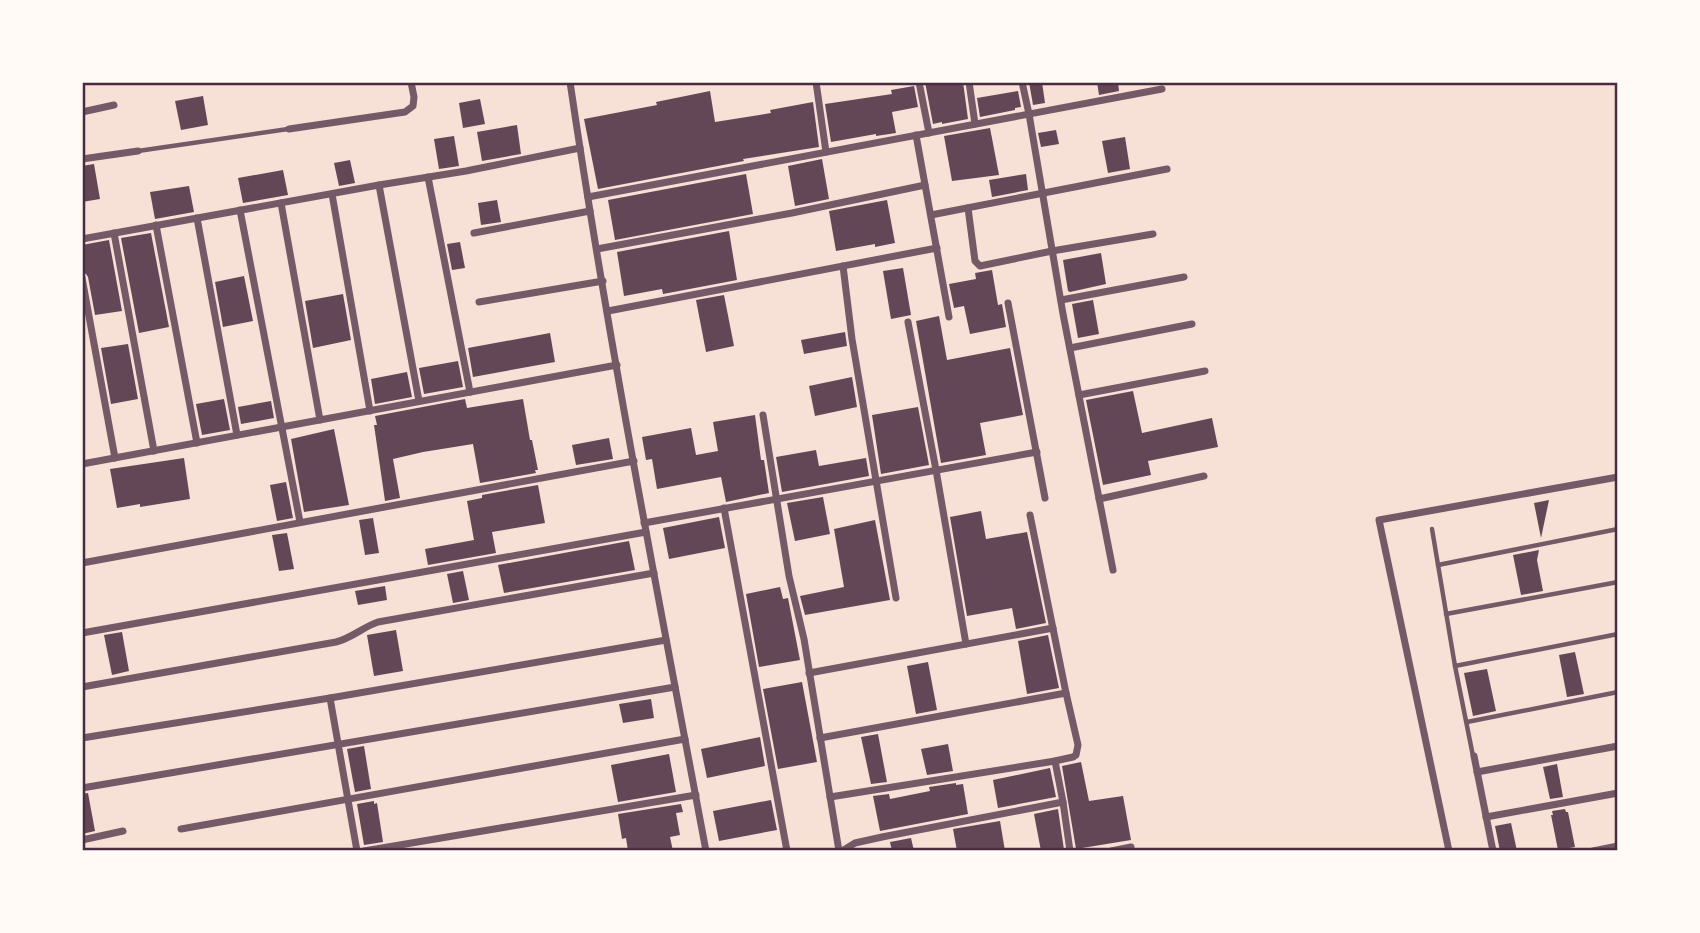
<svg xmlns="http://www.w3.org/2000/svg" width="1700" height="933" font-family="Helvetica,sans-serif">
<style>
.building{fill:#644757}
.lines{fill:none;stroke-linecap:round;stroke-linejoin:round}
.service{stroke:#755966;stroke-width:4.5}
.minor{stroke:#755966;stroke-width:7}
.neatline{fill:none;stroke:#4a2c40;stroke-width:2.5}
</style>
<rect width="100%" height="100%" fill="#f7e1d7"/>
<g class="building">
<path d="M925 82H963L968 119 942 124V122L933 124Z"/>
<path d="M1029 82H1042L1045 103 1033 105Z"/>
<path d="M1097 82H1118L1119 91 1099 95Z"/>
<path d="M914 86 918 107 892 112 896 133 876 136V134L831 142 825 104 892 94 891 90Z"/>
<path d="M710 91 715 122 771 113 770 110 813 102 819 147 743 159 744 161 598 189 584 119 657 105 656 102Z"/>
<path d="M1018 91 1021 107 1015 108V110L980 117 977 98Z"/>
<path d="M203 96 208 125 181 130 175 101Z"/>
<path d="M480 99 485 124 463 128 459 103Z"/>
<path d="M517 125 521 154 482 161 477 132Z"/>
<path d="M990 128 999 175 952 181 944 136Z"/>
<path d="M1056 130 1059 144 1041 147 1038 133Z"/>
<path d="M454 136 459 166 439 169 434 139Z"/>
<path d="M1125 137 1130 169 1108 173 1102 141Z"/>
<path d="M822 159 829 199 795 206 788 166Z"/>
<path d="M350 160 355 183 339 186 334 163Z"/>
<path d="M94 164 100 199 82 202V166Z"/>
<path d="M283 170 288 195 243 203 238 178Z"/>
<path d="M746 174 753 214 615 240 608 200Z"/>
<path d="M1026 174 1028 190 992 197 989 180Z"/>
<path d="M189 186 194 212 155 219 150 192Z"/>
<path d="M497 200 501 222 481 225 478 203Z"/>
<path d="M887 200 895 243 875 247V244L836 251 829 211Z"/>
<path d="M729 231 737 280 663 294 662 289 624 296 617 252Z"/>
<path d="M151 233 169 327 139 333 121 238Z"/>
<path d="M109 240 122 311 95 315 88 277 86 274 82 272V245Z"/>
<path d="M460 242 465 268 452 270 447 244Z"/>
<path d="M1101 253 1106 284 1070 292 1068 291 1063 260Z"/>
<path d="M903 268 911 315 891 319 883 271Z"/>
<path d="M992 270 998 305 1002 304 1006 327 970 334 964 306 954 308 949 284 976 279 975 273Z"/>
<path d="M244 276 253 321 223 327 215 282Z"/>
<path d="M343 294 351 340 313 348 305 301Z"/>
<path d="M724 295 734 346 706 352 696 300Z"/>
<path d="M1093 300 1099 334 1078 338 1072 304Z"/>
<path d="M939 316 947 360 1010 348 1023 415 980 423 986 455 941 463 916 321Z"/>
<path d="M845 332 847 346 804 354 801 340Z"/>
<path d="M550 333 555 362 473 377 468 348Z"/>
<path d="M128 344 138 399 111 404 101 348Z"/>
<path d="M458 361 463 387 424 394 419 368Z"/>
<path d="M407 372 412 397 375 404 371 379Z"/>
<path d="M852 377 857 407 815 416 809 386Z"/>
<path d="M1133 391 1142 433 1212 418 1218 447 1148 461 1151 475 1103 485 1086 400Z"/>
<path d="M224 399 230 430 202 435 196 404Z"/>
<path d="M465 399 467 408 523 399 530 440H532L538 470H535L536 473 480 483 473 444 423 452 393 459 400 498 385 501 374 425H377L375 416Z"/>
<path d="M271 401 274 418 241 424 238 407Z"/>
<path d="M918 407 929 465 881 474 872 415Z"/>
<path d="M755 415 761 460H764L769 493 726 502 721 477 657 489 652 459 646 460 642 437 691 428 696 455 718 451 713 422Z"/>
<path d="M334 429 349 505 304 512 291 439Z"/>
<path d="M609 438 613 459 576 465 572 445Z"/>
<path d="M816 450 819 466 866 458 869 476 782 492 776 457Z"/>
<path d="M184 458 190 499 140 507V504L117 508 110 469Z"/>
<path d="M286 482 293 518 277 521 270 485Z"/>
<path d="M538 485 545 523 492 532 496 553 428 565 425 549 474 540 467 501 482 498V495Z"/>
<path d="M823 497 830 534 795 541 787 503Z"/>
<path d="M1549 500 1541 538 1534 503Z"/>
<path d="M981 511 986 539 1027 532 1046 623 1016 629 1012 608 967 616 950 517Z"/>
<path d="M719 517 725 548 669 559 663 528Z"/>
<path d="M373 518 379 553 365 555 359 520Z"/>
<path d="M875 520 890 600 805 615 800 596 844 587 834 529Z"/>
<path d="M287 533 294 569 279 571 272 535Z"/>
<path d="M629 541 635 570 504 593 498 565Z"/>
<path d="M1539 550 1537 560 1543 591 1521 595 1513 555Z"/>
<path d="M463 571 469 600 453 603 447 574Z"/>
<path d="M385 586 387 600 358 605 355 591Z"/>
<path d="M780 587 783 599 788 598 800 660 759 667 746 594Z"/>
<path d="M396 630 403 671 374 676 367 635Z"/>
<path d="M122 632 129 671 112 675 104 635Z"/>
<path d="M1048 635 1059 688 1027 694 1018 641Z"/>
<path d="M1575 652 1584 694 1567 697 1559 655Z"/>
<path d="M928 662 937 710 916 714 907 666Z"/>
<path d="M1487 669 1496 711 1473 716 1464 673Z"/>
<path d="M802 682 817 762 778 769 763 689Z"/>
<path d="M651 699 654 718 623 723 619 704Z"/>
<path d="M878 734 887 782 871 784 861 737Z"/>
<path d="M760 737 765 766 707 778 701 749Z"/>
<path d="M948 744 953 771 927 775 921 749Z"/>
<path d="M364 746 371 789 355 792 347 749Z"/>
<path d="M669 754 676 792 618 802 611 765Z"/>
<path d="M1081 762 1089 801 1123 796 1131 840 1076 849 1062 766Z"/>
<path d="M1557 764 1563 797 1550 799 1543 767Z"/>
<path d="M1050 768 1056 797 998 808 993 780Z"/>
<path d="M956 783V785L963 784 968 814 880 831 873 796 889 794 890 799 930 791 929 787Z"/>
<path d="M88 793 95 831 82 834V794Z"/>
<path d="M771 800 777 830 719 841 713 811Z"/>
<path d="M374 801V804L377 803 383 842 364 845 357 804Z"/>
<path d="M681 804 683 812 676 813 680 835 670 837 673 851H628L626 838 622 839 618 814Z"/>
<path d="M1058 809 1064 850 1041 851 1034 814Z"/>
<path d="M1565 809 1566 812H1568L1575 847 1558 850 1551 815H1553L1552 811Z"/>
<path d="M1000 821 1005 851H957L953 829Z"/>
<path d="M1511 823 1517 851H1500L1495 826Z"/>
<path d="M911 838 914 851H892L890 842Z"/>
</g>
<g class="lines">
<g class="service">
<path d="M138 151 288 129"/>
<path d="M1432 529 1455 666 1473 756"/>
<path d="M1438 565 1618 529"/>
<path d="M1446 614 1618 582"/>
<path d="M1455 666 1618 634"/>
<path d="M1467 722 1618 692"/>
</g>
<g class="minor">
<path d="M570 82C608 340 658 595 706 851"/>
<path d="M816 82 826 152"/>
<path d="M919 82 929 133"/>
<path d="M969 82 975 124"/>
<path d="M1022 82 1029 114 1063 314 1113 570"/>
<path d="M82 112 114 105"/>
<path d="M289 129 405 112 413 106 414 97 411 82"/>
<path d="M916 135 949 317"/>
<path d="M82 159 138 151"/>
<path d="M428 177 470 392"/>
<path d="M379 185 419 401"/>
<path d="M332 194 370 411"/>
<path d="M588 197 1162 89"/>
<path d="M281 203 320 420"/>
<path d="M968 208 975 261 980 266 1052 251 1153 234"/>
<path d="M240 210 300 522"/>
<path d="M931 215 1167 169"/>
<path d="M197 218 237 435"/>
<path d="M156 225 197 443"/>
<path d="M114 233 154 451"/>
<path d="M474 233 590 211"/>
<path d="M82 239 379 185 466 171 580 148"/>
<path d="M597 249 792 213 925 185"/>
<path d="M843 266 852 339 896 598"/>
<path d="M82 278 115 458"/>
<path d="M1061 300 1184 277"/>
<path d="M479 302 603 281"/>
<path d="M1008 303 1045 498"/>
<path d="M608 311 937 248"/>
<path d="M908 322 936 470 966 644"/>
<path d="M1070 348 1192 324"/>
<path d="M1079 395 1205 371"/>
<path d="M763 415 789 576 804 639 839 851"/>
<path d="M82 464 617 365"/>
<path d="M1099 499 1204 476"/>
<path d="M724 508 787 851"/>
<path d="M644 523 1037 452"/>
<path d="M82 563 634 461"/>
<path d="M82 633 646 532"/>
<path d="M809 673 1053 628"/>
<path d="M82 687 336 642C352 638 363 627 378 622L654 573"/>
<path d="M330 698 357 851"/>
<path d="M82 738 330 698 666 640"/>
<path d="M820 738 1066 693"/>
<path d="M1474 756 1493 851"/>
<path d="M1055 761 1063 802 1070 851"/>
<path d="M1477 772 1618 746"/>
<path d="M82 788 675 687"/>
<path d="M830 797 1055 761 1073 757 1076 755 1078 745 1066 693 1030 515"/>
<path d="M1486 817 1618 793"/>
<path d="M181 829 685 739"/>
<path d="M82 840 123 831"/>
<path d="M364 851 696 795"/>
<path d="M842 851 855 843 882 837 1063 802"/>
<path d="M1111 851 1131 847"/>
<path d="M1449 851 1379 520 1618 477"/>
<path d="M1593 851 1618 846"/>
</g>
</g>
<rect width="1700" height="933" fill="none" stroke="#fffaf5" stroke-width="168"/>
<rect x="84" y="84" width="1532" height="765" class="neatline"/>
</svg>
